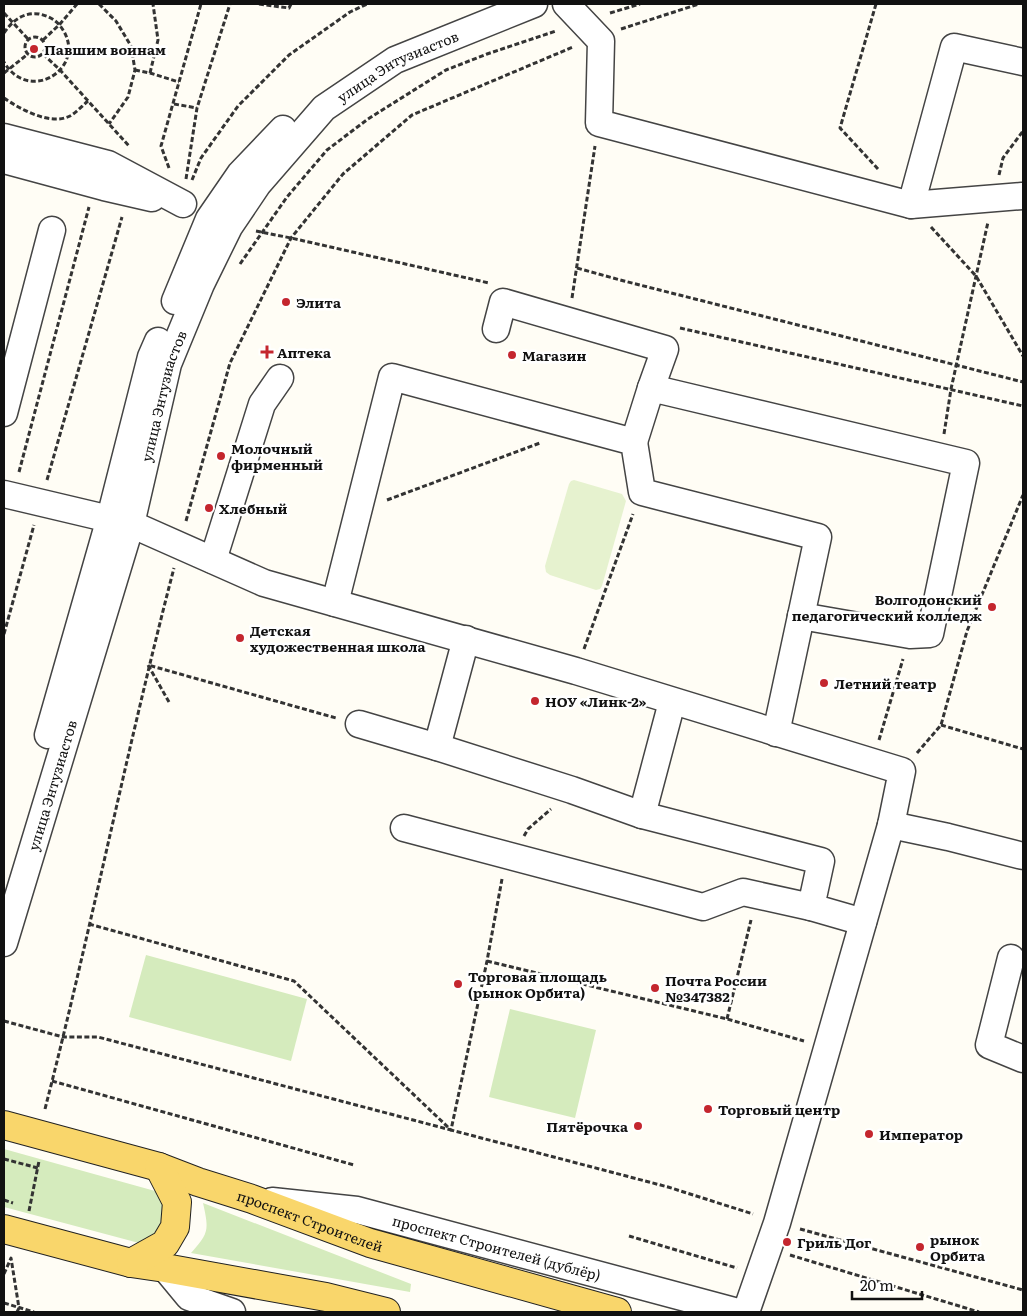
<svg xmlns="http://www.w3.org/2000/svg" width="1027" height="1316" font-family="Literata,serif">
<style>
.green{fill:#d5ebbd}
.pitch{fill:#e6f2cf}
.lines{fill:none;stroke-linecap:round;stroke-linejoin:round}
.minor-casing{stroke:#444;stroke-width:29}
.major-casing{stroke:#222;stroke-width:30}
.path{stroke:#333;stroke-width:3;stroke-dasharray:5 2.5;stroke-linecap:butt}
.minor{stroke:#fff;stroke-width:26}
.major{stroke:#f9d66b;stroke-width:28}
.poi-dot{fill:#c4262e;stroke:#fff;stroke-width:2}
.labels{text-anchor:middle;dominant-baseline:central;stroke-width:5;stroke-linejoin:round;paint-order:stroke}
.poi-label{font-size:14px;font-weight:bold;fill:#111;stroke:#fff;text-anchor:start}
.street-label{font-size:14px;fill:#111;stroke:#fff}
</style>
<rect width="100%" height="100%" fill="#fffdf5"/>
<g class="green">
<path d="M146 955 307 999 291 1061 129 1017Z"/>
<path d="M510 1009 596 1030 575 1118 489 1097Z"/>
<path d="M4 1149 155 1191 164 1201 166 1212 159 1232 149 1241 139 1243 4 1207Z"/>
<path d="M203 1203 411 1284 410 1292 191 1253C209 1233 209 1230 203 1203Z"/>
</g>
<path class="pitch" d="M574 480 622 494 626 501 602 586 600 589 596 590 550 575 546 572 545 566 569 484 571 481Z"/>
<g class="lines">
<g class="minor-casing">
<g id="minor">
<path d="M566 4 601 41 599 123 911 205 954 47 1023 62"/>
<path d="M4 137 108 164 183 204"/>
<path d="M4 160 104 187 152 198"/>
<path d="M911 205 1022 196"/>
<path d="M175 301 209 219 240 174 283 129"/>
<path d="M496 329 503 302 665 349 651 388"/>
<path d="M4 413 52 230"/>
<path d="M634 442 651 388 966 463 930 634 910 635 801 616"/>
<path d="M4 494 131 524 264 583 576 671 902 771 891 825 777 1223 746 1312"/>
<path d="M213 560 262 404 280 378"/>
<path d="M335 603 392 377 634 442 642 492 818 537 776 733"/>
<path d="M359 724 437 747 572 790 642 815 821 861 811 907 863 922"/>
<path d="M48 735 110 518 151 357 158 341"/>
<path d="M437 747 466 639"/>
<path d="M642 815 672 702"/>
<path d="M891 825 948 837 1023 856"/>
<path d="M404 828 703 907 743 892 811 907"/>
<path id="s1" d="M4 943 131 524 168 364 201 284 229 227 258 184 324 108 395 60 534 4"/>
<path d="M1011 958 989 1045 1023 1059"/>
<path id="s2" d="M272 1201 357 1210 738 1312"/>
<path d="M165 1268 189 1297 232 1312"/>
</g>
</g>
<g class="major-casing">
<g id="major">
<path id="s3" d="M4 1125 159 1167 198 1182 252 1199 370 1243 617 1312"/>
<path d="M4 1229 131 1263 165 1268 326 1297 386 1312"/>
<path d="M131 1263 165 1244 175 1227 177 1202 159 1167"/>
</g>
</g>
<g class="path">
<path d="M99 4 116 21 131 46 135 70 128 97 109 124"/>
<path d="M259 4 289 8 291 4"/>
<path d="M876 4 840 128 878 169"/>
<path d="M4 13 28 39"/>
<path d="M610 13 640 4"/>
<path d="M621 29 699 4"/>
<path d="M4 33C12 21 23 12 39 14 49 16 58 21 63 30 87 68 29 105 4 62"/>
<circle cx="35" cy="47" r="10"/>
<path d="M43 40 60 24 77 4"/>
<path d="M43 54 60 70 129 146"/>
<path d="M135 70 150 73 179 82"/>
<path d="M4 73 28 54"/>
<path d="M150 73 158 40 153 4"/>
<path d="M4 98C20 109 50 126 70 116 76 113 83 105 88 101"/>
<path d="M174 104 197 108"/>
<path d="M169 168 161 146 201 4"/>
<path d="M999 175 1003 158 1023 131"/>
<path d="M186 179 197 108 230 4"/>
<path d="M192 180 201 158 238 106 289 55 350 12 367 4"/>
<path d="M931 227 976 276 1023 356"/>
<path d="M256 231 291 238 489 283"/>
<path d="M240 264 287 197 327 150 368 119 446 70 487 54 556 31"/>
<path d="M577 268 624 281 1023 382"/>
<path d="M572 298 595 146"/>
<path d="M680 328 1023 406"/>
<path d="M944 434 951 389 988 222"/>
<path d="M19 472 89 207"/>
<path d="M47 480 122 217"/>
<path d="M387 500 540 443"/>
<path d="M186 521 230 363 291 238 343 174 412 115 573 47"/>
<path d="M4 634 34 525"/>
<path d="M584 649 633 514"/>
<path d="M169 702 148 665 336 718"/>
<path d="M941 725 1023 749"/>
<path d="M879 740 903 659"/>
<path d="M917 753 941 725 967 631 1023 495"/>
<path d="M524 836 528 829 551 809"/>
<path d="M89 924 294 981 451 1130 668 1187 753 1214"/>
<path d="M487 961 727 1019 804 1041"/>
<path d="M727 1019 751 920"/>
<path d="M4 1021 63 1037H98L451 1130 487 961 502 879"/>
<path d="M52 1081 354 1165"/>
<path d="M45 1109C91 930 127 748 174 568"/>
<path d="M4 1159 38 1168"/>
<path d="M4 1200 13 1203"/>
<path d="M29 1211 39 1161"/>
<path d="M800 1229 1023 1290"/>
<path d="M629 1236 737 1268"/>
<path d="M790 1255 979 1312"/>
<path d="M4 1274 11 1258 19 1308 17 1312"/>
<path d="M4 1303 34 1312"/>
</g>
<use href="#minor" class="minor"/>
<use href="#major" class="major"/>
</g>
<g class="poi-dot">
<circle cx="34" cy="49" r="5"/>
<circle cx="286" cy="302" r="5"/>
<path d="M264.5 344.5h5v5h5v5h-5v5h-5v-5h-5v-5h5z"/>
<circle cx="512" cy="355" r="5"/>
<circle cx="221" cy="456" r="5"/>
<circle cx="209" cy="508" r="5"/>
<circle cx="992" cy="607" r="5"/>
<circle cx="240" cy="638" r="5"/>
<circle cx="824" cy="683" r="5"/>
<circle cx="535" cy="701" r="5"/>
<circle cx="458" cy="984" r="5"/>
<circle cx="655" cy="988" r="5"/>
<circle cx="708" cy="1109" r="5"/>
<circle cx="638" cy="1126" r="5"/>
<circle cx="869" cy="1134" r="5"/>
<circle cx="787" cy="1242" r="5"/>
<circle cx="920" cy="1247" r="5"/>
</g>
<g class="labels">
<g class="poi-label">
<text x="44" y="49">Павшим воинам</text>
<text x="296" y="302">Элита</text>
<text x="277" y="352">Аптека</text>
<text x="522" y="355">Магазин</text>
<text x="231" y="448">Молочный<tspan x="231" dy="16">фирменный</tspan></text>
<text x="219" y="508">Хлебный</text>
<text x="982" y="599" text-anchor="end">Волгодонский<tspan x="982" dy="16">педагогический колледж</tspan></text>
<text x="250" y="630">Детская<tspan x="250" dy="16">художественная школа</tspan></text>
<text x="834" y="683">Летний театр</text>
<text x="545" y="701">НОУ «Линк-2»</text>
<text x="468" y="976">Торговая площадь<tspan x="468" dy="16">(рынок Орбита)</tspan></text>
<text x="665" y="980">Почта России<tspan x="665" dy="16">№347382</tspan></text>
<text x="718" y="1109">Торговый центр</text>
<text x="628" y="1126" text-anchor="end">Пятёрочка</text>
<text x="879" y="1134">Император</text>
<text x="930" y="1239">рынок<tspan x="930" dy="16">Орбита</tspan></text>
<text x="797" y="1242">Гриль Дог</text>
</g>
<g class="street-label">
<text stroke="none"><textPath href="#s1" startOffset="990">улица Энтузиастов</textPath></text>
<text stroke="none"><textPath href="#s1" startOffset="570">улица Энтузиастов</textPath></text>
<text stroke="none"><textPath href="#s1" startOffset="165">улица Энтузиастов</textPath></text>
<text stroke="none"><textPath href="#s3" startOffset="321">проспект Строителей</textPath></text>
<text stroke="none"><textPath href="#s2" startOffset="230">проспект Строителей (дублёр)</textPath></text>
</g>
</g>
<rect width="1027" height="1316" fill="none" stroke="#111111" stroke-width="10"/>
<path d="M852 1291v8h70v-8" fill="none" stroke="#111111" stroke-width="2.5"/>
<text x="860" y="1291" font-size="15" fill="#111111" stroke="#ffffff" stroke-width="4" paint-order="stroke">20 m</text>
</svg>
